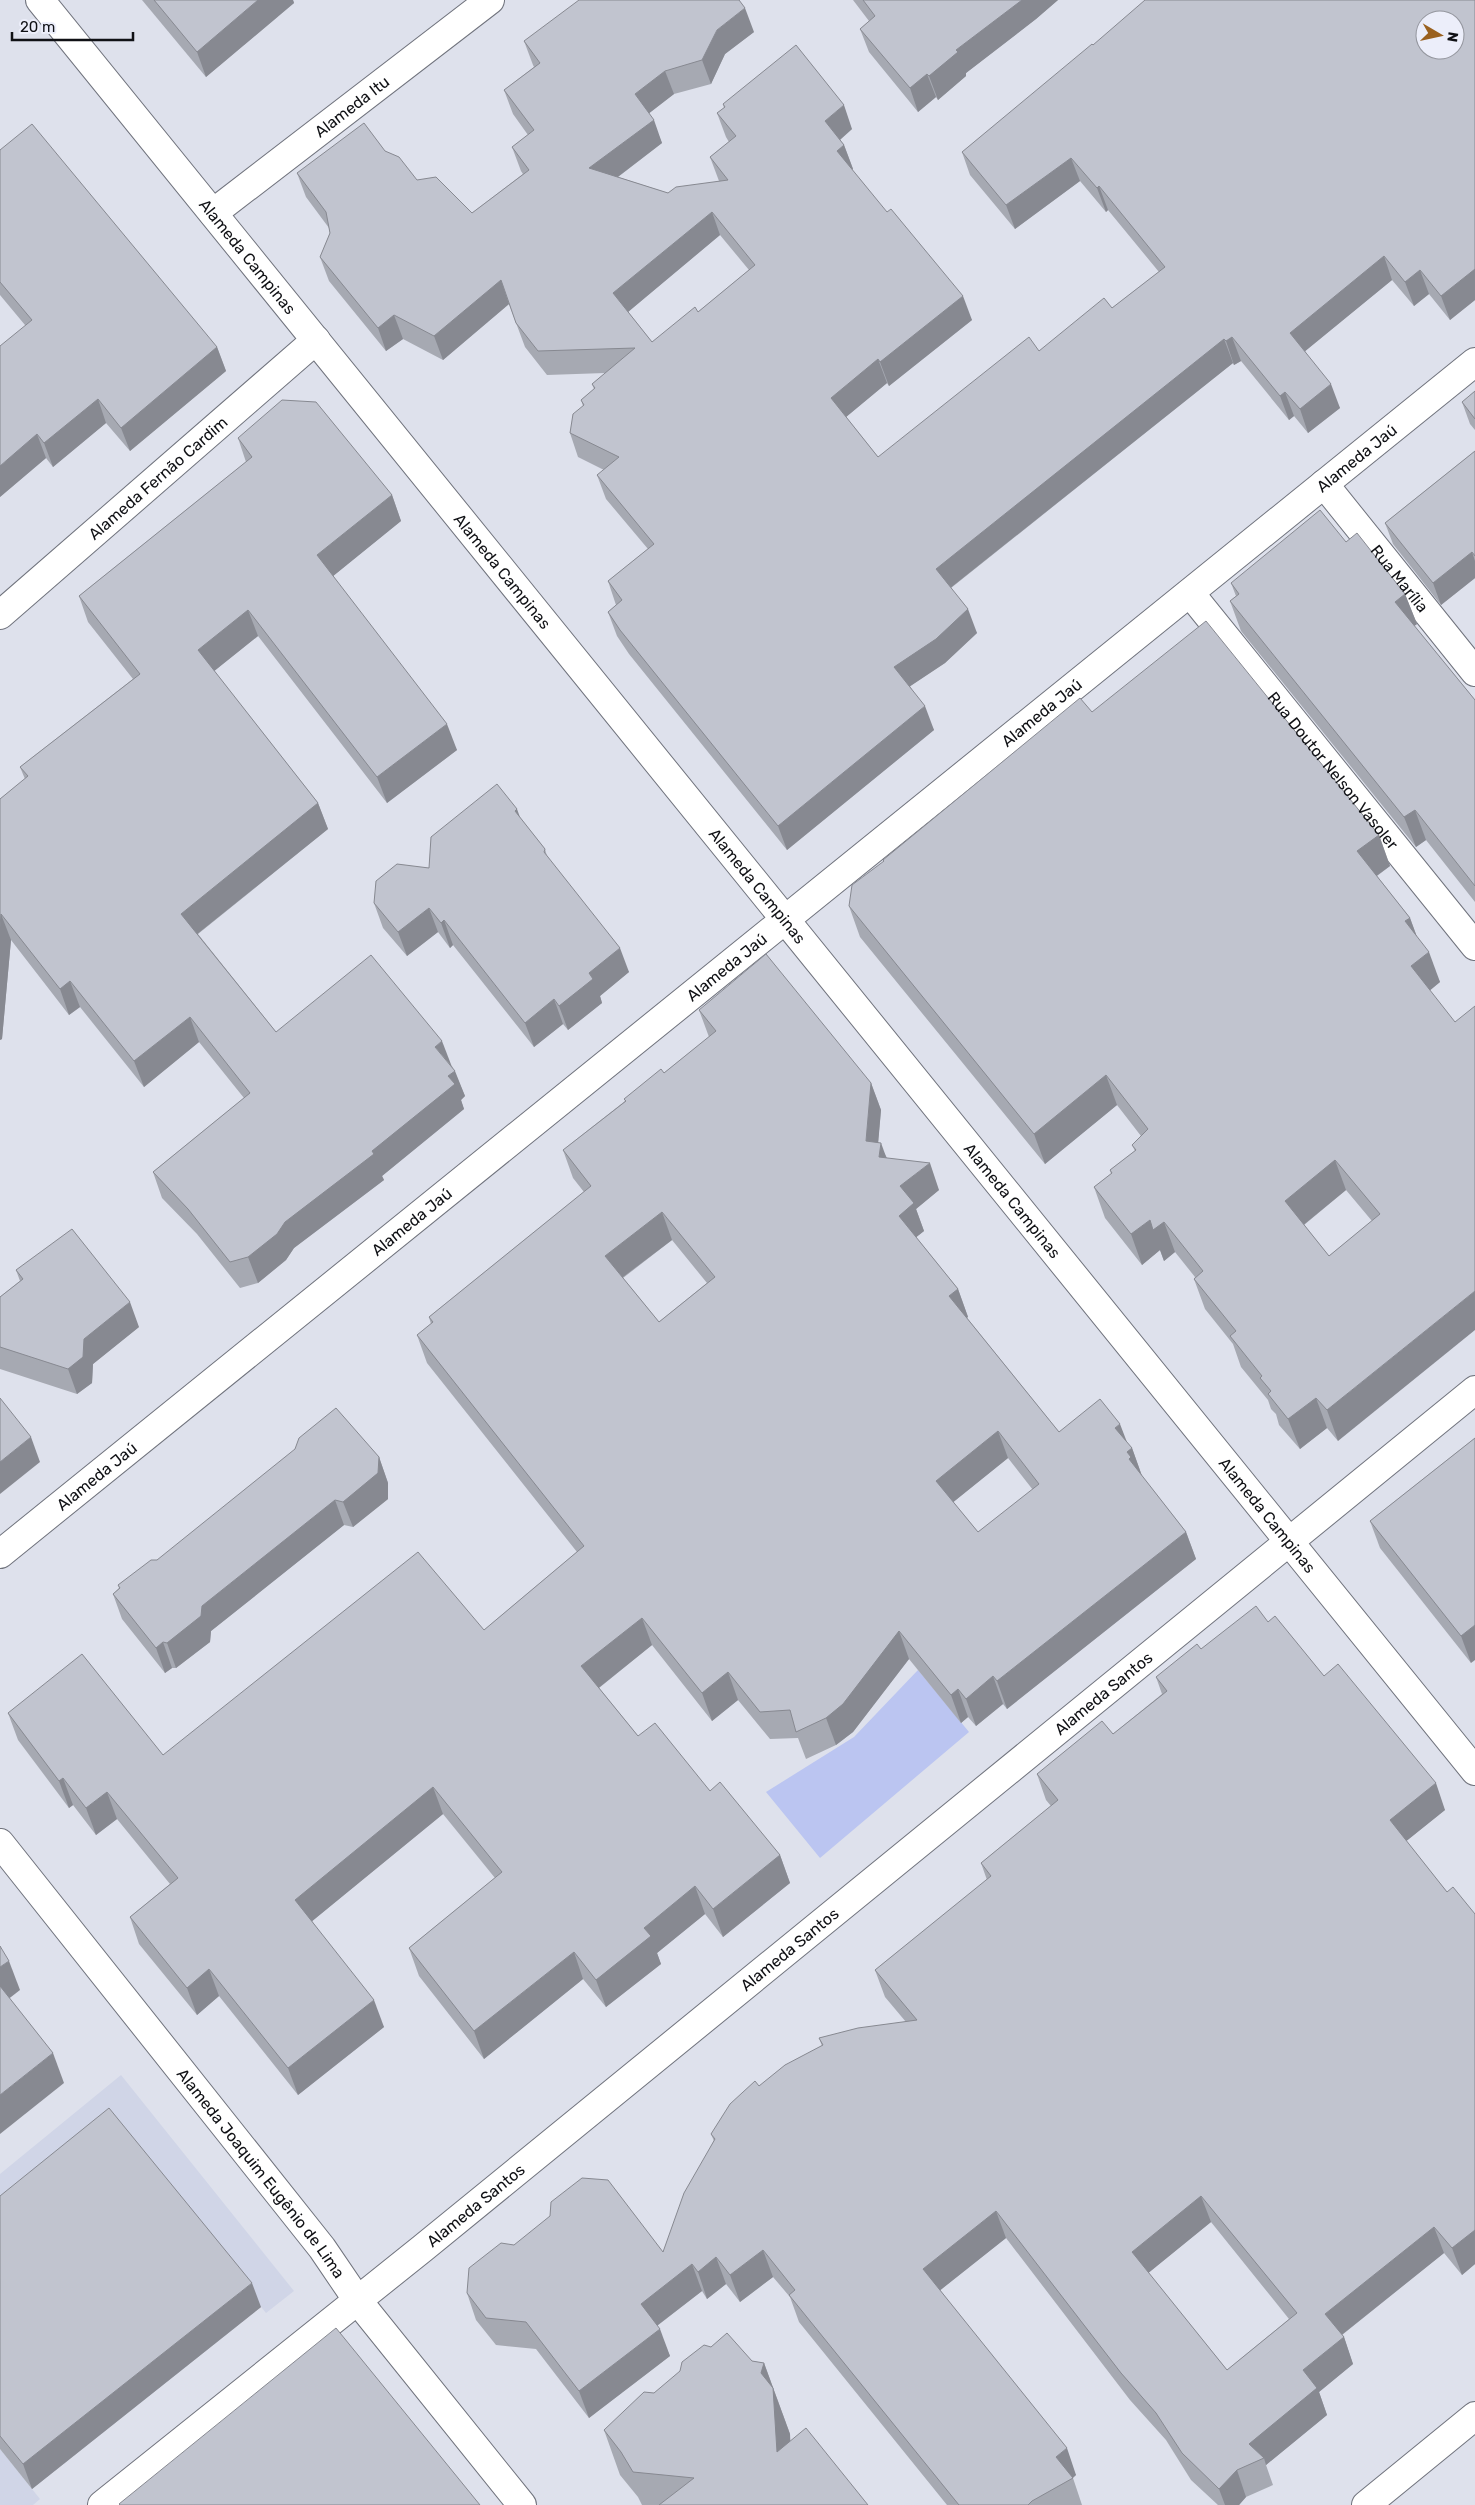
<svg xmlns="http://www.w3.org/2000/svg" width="1475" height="2505" font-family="Rubik,sans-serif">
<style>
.built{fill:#d0d5e7}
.green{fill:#bbc5f1}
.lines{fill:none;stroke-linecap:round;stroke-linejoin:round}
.street-casing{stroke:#70737d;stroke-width:30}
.secondary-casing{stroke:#70737d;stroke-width:30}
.primary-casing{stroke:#70737d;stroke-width:30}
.street{stroke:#fff;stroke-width:28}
.secondary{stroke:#fff;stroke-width:28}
.primary{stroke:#fff;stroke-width:28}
.wall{fill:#a6a9b2;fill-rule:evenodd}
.shaded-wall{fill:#878991}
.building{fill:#c1c4cf;stroke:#878991;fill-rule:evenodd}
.labels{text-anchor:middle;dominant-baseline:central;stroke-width:5;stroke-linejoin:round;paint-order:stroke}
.street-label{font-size:16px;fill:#101115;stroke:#eceefa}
</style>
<rect width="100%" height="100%" fill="#dee1ec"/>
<g class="built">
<path d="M121 2075 294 2291 266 2313 182 2208 0 2354V2174Z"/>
<path d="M0 2449 40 2499 33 2505H0Z"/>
</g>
<path class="green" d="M918 1670 969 1732 820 1858 766 1792 854 1737Z"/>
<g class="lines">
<g class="street-casing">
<g id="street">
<path id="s1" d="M40 0 1475 1771"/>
<path id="s2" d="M213 213 490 0"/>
<path id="s3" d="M1324 484 1475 672"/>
<path id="s4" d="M1190 593 1475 946"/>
<path id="s5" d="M0 615 316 340"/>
<path id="s6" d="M0 1554 1475 362"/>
<path id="s7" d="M0 1843 322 2248 358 2301 522 2505"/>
</g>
</g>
<g class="secondary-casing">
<g id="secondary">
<path id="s8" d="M102 2505 423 2248 1475 1390"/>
</g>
</g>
<g class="primary-casing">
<path id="primary" d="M1366 2505 1475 2416"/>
</g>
<use href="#street" class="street"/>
<use href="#secondary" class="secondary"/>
<use href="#primary" class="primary"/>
</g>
<g class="wall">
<path d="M142 0H293L294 3 206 77Z"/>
<path d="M853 0H1058L1036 19 966 73V76L938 100 936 97 918 112 869 52 860 29 869 21Z"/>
<path d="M1475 0V300L1450 320 1429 294 1414 306 1392 280 1305 351 1340 408 1308 433 1294 416 1289 420 1241 361 1234 365 1233 363 951 588 977 633 945 663 910 686 934 730 787 850 629 654 617 636 608 612 616 605 608 581 648 549 606 499 597 475 604 470 578 457 570 433 583 406 581 400 594 389 592 384 605 373 547 375 525 347 509 304 443 360 403 339 386 351 329 281 320 257 330 233 329 228 306 197 297 173 385 151 417 180 472 213 523 174 521 171 512 147 528 135 513 114 504 90 534 67 533 65 524 41 754 32 725 54 711 84 674 94 649 113 662 143 618 177 668 193 719 181 710 157 729 142 726 137 717 113 724 108 723 104 852 129 840 140 844 145 853 169 852 170 972 320 889 386 887 383 846 417 878 457 1039 351 1112 308 1159 272 1108 210 1106 212 1080 181 1015 229 970 175 962 152 1093 45ZM720 235 749 270 698 312 652 342 628 312Z"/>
<path d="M0 150 217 347 226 371 130 451 106 423 53 467 46 458 0 497 25 325 0 295Z"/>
<path d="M1475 391V430L1470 424 1462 402Z"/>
<path d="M238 438 392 495 401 521 333 576 457 750 387 803 258 636 214 671 318 803 328 829 198 934 276 1032 452 1066 465 1096 461 1100 464 1109 382 1176 384 1180 294 1248 286 1260 258 1283 240 1288 197 1234 162 1198 153 1172 244 1098 199 1042 144 1087 80 1007 69 1015 11 940 2 1039 0 1040V799L25 779 20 767 133 679 88 622 79 596 246 462Z"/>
<path d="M1475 451V578L1441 605 1393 544 1385 523Z"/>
<path d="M1346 542 1405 594 1417 624 1414 626 1475 700V902L1426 840 1416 847 1241 631 1230 601 1236 596 1231 583Z"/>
<path d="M1092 712 1379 835 1390 866 1377 876 1410 918 1417 937 1440 982 1430 990 1338 1441 1327 1428 1300 1449 1279 1425 1276 1414 1271 1409 1268 1400 1241 1367 1233 1344 1205 1309 1194 1279 1195 1277 1175 1252 1164 1261 1160 1250 1142 1265 1105 1218 1094 1187 1111 1174 1110 1170 1135 1151 1132 1145 1141 1136 1117 1105 1045 1164 860 937 849 906 884 862 883 860ZM1346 1190 1372 1221 1329 1256 1304 1225Z"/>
<path d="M521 819 545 849 547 856 629 972 600 996 602 1003 568 1030 563 1024 534 1047 453 945 450 948 438 932 407 956 383 928 374 903 429 868Z"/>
<path d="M699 1010 871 1083 881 1110 878 1142 887 1158 939 1190 916 1209 924 1231 916 1237 958 1289 968 1317 967 1318 1059 1432 1126 1442 1132 1448 1142 1476 1186 1532 1196 1559 1007 1709 1003 1704 976 1726 968 1717 961 1723 909 1659 853 1732 836 1745 806 1759 798 1738 770 1739 738 1700 712 1721 652 1645 599 1688 638 1736 710 1791 780 1855 790 1883 723 1937 705 1914 657 1953 661 1964 606 2007 583 1979 484 2059 419 1976 409 1948 495 1878 443 1814 312 1921 384 2027 298 2095 219 1996 197 2015 139 1944 130 1917 170 1884 117 1819 96 1835 73 1805 69 1808 18 1740 8 1713 163 1755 484 1630 577 1552 427 1363 417 1335 431 1324 429 1317 584 1192 573 1178 563 1150 625 1101 624 1099 664 1073 709 1037ZM672 1240 707 1283 659 1322 623 1278ZM1008 1458 1033 1490 978 1532 953 1502Z"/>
<path d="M16 1270 139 1327 93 1364 92 1383 77 1394 0 1369V1297L20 1281Z"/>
<path d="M1475 1438 1471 1663 1380 1548 1370 1521Z"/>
<path d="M379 1457 388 1483V1499L353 1527 344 1525 211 1631 210 1642 176 1668H172L165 1673 122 1619 113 1594 119 1588 118 1585 157 1560Z"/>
<path d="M1268 1622 1324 1676 1445 1810 1406 1841 1447 1892 1475 1914V2264L1462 2275 1444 2253 1342 2335 1344 2337 1353 2364 1319 2392 1327 2415 1266 2465 1273 2485 1246 2497 1239 2505H1218L1191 2480 1166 2440 1130 2400 1006 2238 940 2290 1076 2475 1073 2478 1082 2505H947L799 2322 790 2297 773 2277 740 2302 726 2284 707 2299 702 2291 657 2326 670 2356 589 2418 536 2349 496 2345 476 2320 467 2293 514 2245 663 2252 714 2141 711 2134 759 2086 822 2046 819 2038 906 2022 885 1997 875 1970 987 1880 981 1863 1051 1806 1046 1800 1037 1774 1113 1734 1162 1694 1156 1677 1201 1649ZM1211 2222 1289 2319 1227 2370 1148 2273Z"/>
<path d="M0 2196 261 2307 32 2489 0 2449Z"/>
<path d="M752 2361 764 2363 790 2434V2441L868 2505H642L638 2497 620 2475 604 2430 654 2393Z"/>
</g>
<g class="shaded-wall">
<path d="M258 0H293L294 3 206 77 197 52Z"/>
<path d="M1022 0H1058L1036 19 966 73V76L938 100 929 76 956 50Z"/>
<path d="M745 8 754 32 725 54 711 84 702 60 717 30Z"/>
<path d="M665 71 674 94 643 118 635 94Z"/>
<path d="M927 74 936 97 918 112 910 88Z"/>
<path d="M844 105 852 129 834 145 825 121Z"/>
<path d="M654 120 662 143 598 192 589 168Z"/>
<path d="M844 145 853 169 845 175 837 151Z"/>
<path d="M1071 158 1080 181 1015 229 1006 205Z"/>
<path d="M1099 186 1108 210 1106 212 1097 188Z"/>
<path d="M712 212 720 235 622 317 613 293Z"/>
<path d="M1384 256 1392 280 1298 357 1290 333Z"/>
<path d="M1475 269V300L1450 320 1441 296Z"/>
<path d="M1420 270 1429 294 1414 306 1405 282Z"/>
<path d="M501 280 509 304 443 360 434 336Z"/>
<path d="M963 296 972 320 889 386 880 362Z"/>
<path d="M394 315 403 339 386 351 378 328Z"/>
<path d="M1232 337 1241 361 1234 365 1226 341Z"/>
<path d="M1224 339 1233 363 944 593 936 569Z"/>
<path d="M217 347 226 371 130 451 121 428Z"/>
<path d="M878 359 887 383 840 422 831 398Z"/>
<path d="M1331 384 1340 408 1308 433 1300 409Z"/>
<path d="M1285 392 1294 416 1289 420 1280 396Z"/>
<path d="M98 399 106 423 53 467 44 443Z"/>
<path d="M37 434 46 458 0 497V466Z"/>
<path d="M392 495 401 521 327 581 317 555Z"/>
<path d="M1472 552 1475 561V578L1441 605 1433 583Z"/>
<path d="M1405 594 1417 624 1406 632 1395 602Z"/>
<path d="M968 609 977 633 945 663 903 691 894 667Z"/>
<path d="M248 610 258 636 208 676 198 650Z"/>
<path d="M925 706 934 730 787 850 778 826Z"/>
<path d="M447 724 457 750 387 803 377 777Z"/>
<path d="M318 803 328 829 191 939 181 914Z"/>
<path d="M517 809 526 834 515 811Z"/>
<path d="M1415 810 1426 840 1416 847 1404 817Z"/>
<path d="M1379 835 1390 866 1368 882 1357 851Z"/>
<path d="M429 908 438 932 407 956 398 932Z"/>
<path d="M1 914 11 940 2 1039 0 1040V927Z"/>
<path d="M1410 918 1421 948 1405 921Z"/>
<path d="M444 920 453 945 450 948 441 923Z"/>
<path d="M620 948 629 972 600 996 602 1003 568 1030 559 1006 589 973Z"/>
<path d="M1429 952 1440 982 1422 997 1411 966Z"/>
<path d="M70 981 80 1007 69 1015 60 989Z"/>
<path d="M554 999 563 1024 534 1047 525 1023Z"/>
<path d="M190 1017 199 1042 144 1087 134 1061Z"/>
<path d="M442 1041 452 1067 435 1047Z"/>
<path d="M455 1071 465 1096 461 1100 464 1109 382 1176 384 1180 294 1248 286 1260 258 1283 248 1257 285 1222 372 1151 448 1076Z"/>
<path d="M1106 1075 1117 1105 1045 1164 1034 1134Z"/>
<path d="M871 1083 881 1110 876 1168 866 1141Z"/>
<path d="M881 1143 891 1170 879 1157Z"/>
<path d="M1335 1160 1346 1190 1296 1231 1285 1201Z"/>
<path d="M930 1163 939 1190 916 1209 924 1231 909 1243 899 1216 900 1186Z"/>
<path d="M662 1212 672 1240 615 1283 605 1256Z"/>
<path d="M1150 1220 1164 1222 1175 1252 1164 1261 1160 1250 1142 1265 1131 1234Z"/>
<path d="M958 1289 968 1317 959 1323 949 1296Z"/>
<path d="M1475 1291V1330L1338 1441 1327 1410Z"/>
<path d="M130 1302 139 1327 93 1364 92 1383 77 1394 68 1369 84 1339Z"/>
<path d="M1316 1398 1327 1428 1300 1449 1288 1419Z"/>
<path d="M1120 1424 1130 1450 1132 1448 1142 1476 1139 1486 1115 1428Z"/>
<path d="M998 1431 1008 1458 946 1508 936 1481Z"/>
<path d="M31 1437 40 1462 0 1494V1462Z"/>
<path d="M379 1457 388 1483V1499L353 1527 343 1502Z"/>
<path d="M335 1500 344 1525 211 1631 210 1642 176 1668 167 1643 202 1606Z"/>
<path d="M1186 1532 1196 1559 1007 1709 997 1681Z"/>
<path d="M642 1618 652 1645 591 1694 581 1666Z"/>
<path d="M1475 1625V1660L1471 1663 1461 1636Z"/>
<path d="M899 1631 909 1659 853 1732 836 1745 826 1718Z"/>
<path d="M163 1642 172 1668 165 1673 156 1648Z"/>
<path d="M728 1672 738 1700 712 1721 702 1693Z"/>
<path d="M993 1676 1003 1704 976 1726 966 1699Z"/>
<path d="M958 1689 968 1717 961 1723 951 1695Z"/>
<path d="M63 1778 73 1805 69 1808 59 1781Z"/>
<path d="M1436 1783 1445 1810 1399 1847 1390 1820Z"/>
<path d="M433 1787 443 1814 305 1927 295 1900Z"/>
<path d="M107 1792 117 1819 96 1835 86 1808Z"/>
<path d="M780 1855 790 1883 723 1937 713 1909Z"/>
<path d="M695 1886 705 1914 657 1953 661 1964 606 2007 596 1980 644 1928Z"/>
<path d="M574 1952 583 1979 484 2059 474 2031Z"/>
<path d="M9 1961 20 1990 2 2004 0 2000V1967Z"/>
<path d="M209 1969 219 1996 197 2015 187 1988Z"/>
<path d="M374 2000 384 2027 298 2095 288 2068Z"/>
<path d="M53 2053 64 2083 0 2134V2095Z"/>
<path d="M1201 2196 1211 2222 1141 2279 1132 2252Z"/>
<path d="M996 2211 1006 2238 933 2296 923 2269Z"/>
<path d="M1434 2227 1444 2253 1334 2341 1325 2314Z"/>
<path d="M1475 2230V2264L1462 2275 1452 2248Z"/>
<path d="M763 2250 773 2277 740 2302 730 2275Z"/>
<path d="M716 2257 726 2284 707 2299 698 2272Z"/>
<path d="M692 2264 702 2291 650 2331 641 2304Z"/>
<path d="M252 2283 261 2307 32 2489 23 2464Z"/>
<path d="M660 2329 670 2356 589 2418 579 2391Z"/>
<path d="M1344 2337 1353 2364 1319 2392 1327 2415 1266 2465 1264 2458 1249 2444 1303 2370Z"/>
<path d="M764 2363 790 2434 793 2497 777 2452 761 2373Z"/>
<path d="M1067 2448 1076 2475 1071 2479 1056 2457Z"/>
<path d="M1237 2470 1246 2497 1239 2505H1225L1219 2489Z"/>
</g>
<g class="building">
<path d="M154 0H258L197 52Z"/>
<path d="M579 0H739L745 8 717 30 702 60 665 71 635 94 654 120 589 168 668 193 676 187 728 180 710 157 736 136 717 113 725 107 723 104 796 45 844 105 825 121 844 145 837 151 887 212 891 209 963 296 880 362 878 359 831 398 878 457 1029 337 1039 351 1104 298 1112 308 1165 267 1099 186 1097 188 1071 158 1006 205 962 152 1092 44 1093 45 1145 0H1475V269L1441 296 1420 270 1405 282 1384 256 1290 333 1331 384 1300 409 1285 392 1280 396 1232 337 1226 341 1224 339 936 569 968 609 936 639 894 667 925 706 778 826 620 630 608 612 622 600 608 581 654 544 597 475 619 457 570 433 573 414 584 405 581 400 595 388 592 384 635 348 538 351 516 323 501 280 434 336 394 315 378 328 320 257 330 233 326 212 297 173 364 123 385 151 399 157 417 180 436 177 472 213 529 170 512 147 534 130 504 90 540 63 524 41ZM1425 20H1455V50H1425ZM712 212 755 265 698 312 695 307 652 342 613 293Z"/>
<path d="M863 0H1022L956 50 958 52 929 76 927 74 910 88 860 29 875 16Z"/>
<path d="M32 124 217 347 121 428 98 399 44 443 37 434 0 466V346L32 320 0 282V150Z"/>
<path d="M1475 391V419L1462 402Z"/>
<path d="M282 400 316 402 392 495 317 555 447 724 377 777 248 610 198 650 318 803 181 914 276 1032 371 955 442 1041 435 1047 455 1071 448 1076 455 1084 372 1151 374 1154 285 1222 277 1234 248 1257 230 1262 188 1209 153 1172 250 1093 190 1017 134 1061 70 981 60 989 1 914 0 927V799L28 776 20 767 140 674 79 596 252 457 238 438Z"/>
<path d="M1475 451V556L1472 552 1433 583 1385 523Z"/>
<path d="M1320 510 1346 542 1357 533 1405 594 1395 602 1475 700V886L1415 810 1404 817 1230 601 1239 594 1231 583Z"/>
<path d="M1206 621 1379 835 1357 851 1410 918 1405 921 1429 952 1411 966 1455 1022 1475 1006V1291L1327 1410 1316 1398 1288 1419 1268 1394 1271 1391 1260 1378 1262 1376 1230 1336 1236 1331 1194 1279 1203 1271 1164 1222 1153 1230 1150 1220 1131 1234 1094 1187 1112 1173 1110 1170 1136 1150 1132 1145 1148 1129 1106 1075 1034 1134 849 906 852 885 884 861 883 860 1080 698 1092 712ZM1335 1160 1380 1214 1329 1256 1285 1201Z"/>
<path d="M497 784 517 809 515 811 545 849 544 852 620 948 589 973 593 979 559 1006 554 999 525 1023 444 920 441 923 429 908 398 932 374 903 376 881 397 864 429 868 431 837Z"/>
<path d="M766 954 871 1083 866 1141 881 1143 879 1157 930 1163 900 1186 914 1203 899 1216 958 1289 949 1296 1059 1432 1100 1399 1120 1424 1115 1428 1132 1448 1127 1452 1131 1457 1129 1459 1186 1532 997 1681 993 1676 966 1699 958 1689 951 1695 899 1631 843 1704 826 1718 796 1732 790 1710 760 1712 728 1672 702 1693 642 1618 581 1666 638 1736 655 1723 710 1791 720 1782 780 1855 713 1909 695 1886 644 1928 651 1936 596 1980 574 1952 474 2031 409 1948 502 1872 433 1787 295 1900 374 2000 288 2068 209 1969 187 1988 130 1917 178 1878 107 1792 86 1808 63 1778 59 1781 8 1713 82 1654 163 1755 418 1552 484 1630 584 1546 417 1335 433 1322 429 1317 591 1186 563 1150 626 1101 624 1099 661 1069 664 1073 716 1031 699 1010ZM662 1212 715 1277 659 1322 605 1256ZM998 1431 1039 1484 978 1532 936 1481Z"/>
<path d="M72 1229 130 1302 84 1339 83 1357 68 1369 0 1347V1297L23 1279 16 1270Z"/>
<path d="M0 1398 31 1437 0 1462Z"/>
<path d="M336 1408 379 1457 378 1473 343 1502 335 1500 202 1606 201 1616 167 1643 163 1642 156 1648 113 1594 120 1588 118 1585 151 1560H157L295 1449 299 1438Z"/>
<path d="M1475 1438V1625L1461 1636 1370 1521Z"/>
<path d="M1256 1606 1268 1622 1275 1616 1324 1676 1338 1664 1436 1783 1390 1820 1447 1892 1453 1887 1475 1914V2230L1452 2248 1434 2227 1325 2314 1344 2337 1303 2370 1317 2388 1249 2444 1264 2458 1237 2470 1219 2489 1182 2453 1156 2413 1121 2373 996 2211 923 2269 1067 2448 1056 2457 1073 2478 1032 2501 1028 2505H959L789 2295 795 2290 763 2250 730 2275 716 2257 698 2272 692 2264 641 2304 660 2329 579 2391 526 2322 486 2318 467 2293 469 2268 501 2243 514 2245 550 2216 551 2202 582 2178 608 2180 663 2252 684 2193 715 2139 711 2134 730 2104 755 2081 759 2086 785 2065 823 2045 819 2038 858 2028 917 2020 875 1970 991 1876 981 1863 1058 1800 1037 1774 1102 1721 1113 1734 1167 1691 1156 1677 1197 1644 1201 1649ZM1201 2196 1297 2313 1227 2370 1132 2252Z"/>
<path d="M0 1946 9 1961 0 1967Z"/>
<path d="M0 1986 53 2053 0 2095Z"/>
<path d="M109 2108 252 2283 23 2464 0 2436V2196Z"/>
<path d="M336 2328 480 2505H120L119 2504Z"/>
<path d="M727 2333 752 2361 764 2363 761 2373 773 2388 777 2452 806 2428 868 2505H659L694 2478 633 2472 621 2452 604 2430 644 2392 654 2393 680 2371 682 2362 704 2345 711 2347Z"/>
</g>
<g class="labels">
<g class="street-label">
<text stroke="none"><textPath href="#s2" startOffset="175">Alameda Itu</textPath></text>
<text stroke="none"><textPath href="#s1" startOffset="330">Alameda Campinas</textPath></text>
<text stroke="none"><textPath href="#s6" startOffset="1744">Alameda Jaú</textPath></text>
<text stroke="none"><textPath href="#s5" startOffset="209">Alameda Fernão Cardim</textPath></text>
<text stroke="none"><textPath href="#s1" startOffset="735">Alameda Campinas</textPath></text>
<text stroke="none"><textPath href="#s3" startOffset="121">Rua Marília</textPath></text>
<text stroke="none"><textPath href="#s6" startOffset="1339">Alameda Jaú</textPath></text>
<text stroke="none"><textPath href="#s4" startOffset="228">Rua Doutor Nelson Vasoler</textPath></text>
<text stroke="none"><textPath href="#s1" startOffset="1140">Alameda Campinas</textPath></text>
<text stroke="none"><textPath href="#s6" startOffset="934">Alameda Jaú</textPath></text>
<text stroke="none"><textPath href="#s1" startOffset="1545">Alameda Campinas</textPath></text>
<text stroke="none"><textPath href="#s6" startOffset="529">Alameda Jaú</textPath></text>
<text stroke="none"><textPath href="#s6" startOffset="124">Alameda Jaú</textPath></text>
<text stroke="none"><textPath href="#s1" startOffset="1950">Alameda Campinas</textPath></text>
<text stroke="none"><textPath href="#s8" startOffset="1289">Alameda Santos</textPath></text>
<text stroke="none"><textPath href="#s8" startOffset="884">Alameda Santos</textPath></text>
<text stroke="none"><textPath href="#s7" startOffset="421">Alameda Joaquim Eugênio de Lima</textPath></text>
<text stroke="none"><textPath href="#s8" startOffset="479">Alameda Santos</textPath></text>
</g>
</g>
<g transform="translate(1440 35) rotate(99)"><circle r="24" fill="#eceefa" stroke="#94969e"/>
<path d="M0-4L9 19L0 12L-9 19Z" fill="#9a611f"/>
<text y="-8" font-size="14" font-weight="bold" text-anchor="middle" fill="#101115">N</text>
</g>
<path d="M12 32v8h121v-8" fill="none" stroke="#101115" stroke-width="2.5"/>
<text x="20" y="32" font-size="15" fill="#101115" stroke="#eceefa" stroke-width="4" paint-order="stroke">20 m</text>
</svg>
